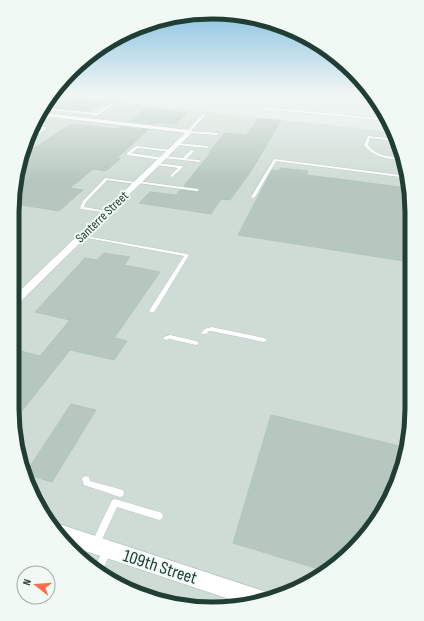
<svg xmlns="http://www.w3.org/2000/svg" width="424" height="621" font-family="'Sofia Sans Condensed',sans-serif">
<style>
.built{fill:#cfdcd5}
.building{fill:#b6c7bf;stroke:#b2c6bd}
.lines{fill:none;stroke-linecap:round;stroke-linejoin:round}
.lane-casing{stroke:#a3b4ad;stroke-width:0.5}
.street-casing{stroke:#a3b4ad;stroke-width:1}
.secondary-casing{stroke:#9eb9ae;stroke-width:1}
.lane{fill:#fff;fill-rule:evenodd}
.street{fill:#fff;fill-rule:evenodd}
.secondary{fill:#fff;fill-rule:evenodd}
.labels{text-anchor:middle;dominant-baseline:central;stroke-width:4;stroke-linejoin:round;paint-order:stroke}
.far-street-label{font-size:13px;fill:#203e34;stroke:#f1f9f4}
.near-street-label{font-size:18px;fill:#203e34;stroke:#f1f9f4}
.rim{fill:none;stroke:#203e34;stroke-width:5}
</style>
<rect width="100%" height="100%" fill="#e0ece6"/>
<path class="built" d="M52 94H64L62 96 394 132 408 173 412 409 397 486 353 551 301 588 251 605 186 607 135 594 80 560 46 520 19 461 12 409 16 173 39 112Z"/>
<g class="building">
<path d="M60 98 103 102 90 111 48 107 44 108Z"/>
<path d="M145 109 187 113 176 124 158 122 155 124 129 121Z"/>
<path d="M258 119 281 121 251 171 230 200 221 199 211 214 139 203 150 192 176 195 180 190 197 192 200 191V189L198 188 184 186 211 152H209L225 133 246 135Z"/>
<path d="M71 124 118 129 121 127 148 130 117 158 120 159 106 171 93 169 70 188 83 190 59 211 15 204 16 173 22 156Z"/>
<path d="M280 168 308 171 307 175 408 188 410 262 238 235 272 170 279 171Z"/>
<path d="M104 253 130 257 124 265 160 272 114 338 127 341 114 360 70 350 14 421 12 409 13 349 40 356 70 320 35 312 85 258 97 260Z"/>
<path d="M71 404 96 410 52 482 25 474Z"/>
<path d="M271 415 404 447 397 486 353 551 325 571 233 543Z"/>
</g>
<g class="lines">
<g class="lane-casing">
<g id="lane">
<path d="M270 94H273L264 107 388 119 389 121 261 109Z"/>
<path d="M110 104 112 105 95 117 94 116 95 115 48 110 38 113 40 111 48 108 97 113Z"/>
<path d="M203 114 205 115 191 131 217 133H218V135L190 133 188 132V130Z"/>
<path d="M33 126 45 127 47 128 30 140H28L29 137 42 129 33 128Z"/>
<path d="M368 136 397 139V141L370 138 368 145C376 156 390 157 403 158L404 160C389 159 374 158 364 145Z"/>
<path d="M177 143 207 146 209 147 207 148 178 145H177Z"/>
<path d="M136 146 171 150 173 151 171 152 138 148 131 153 163 158V160H162L127 155V153Z"/>
<path d="M191 150 194 151 186 159 199 160 201 161 200 162 164 158 162 157 164 156 183 158Z"/>
<path d="M274 159 408 176V178L276 161 255 197 252 198 251 197Z"/>
<path d="M156 163 181 166 183 167 172 177 170 176 178 168 157 165H156Z"/>
<path d="M105 178 135 182 137 181 197 189 199 190 197 191 138 183 136 184 107 180 86 202 84 207 107 211H108V213L81 209 80 208 83 201Z"/>
<path d="M80 235 187 254 189 255 155 311 152 313 149 311 184 256 82 237H80Z"/>
<path d="M211 327 264 338 267 340 264 342 211 331H209L206 334H202L201 333 205 329Z"/>
<path d="M170 335 196 341 198 342 199 343 198 344 196 345 170 339 166 340 163 338 164 337Z"/>
<path d="M86 476 89 477 90 481 123 490 124 493 123 496 120 497 84 485 82 479 83 477Z"/>
<path d="M115 499 159 512 162 513 163 516 162 519 159 520 117 507 99 546 96 547 93 546 92 543 93 540 112 500Z"/>
<path d="M107 548 110 549 111 552 101 573 94 568 104 549Z"/>
</g>
</g>
<g class="street-casing">
<path id="street" d="M39 112 190 130 193 132 18 304 14 305V296L185 133 51 117 33 127 35 122 44 116H37Z"/>
</g>
<g class="secondary-casing">
<path id="secondary" d="M56 523 264 591 271 594 273 598 247 605 67 545 50 525Z"/>
</g>
<use href="#lane" class="lane"/>
<use href="#street" class="street"/>
<use href="#secondary" class="secondary"/>
</g>
<linearGradient id="sky" x2="0" y2="1"><stop stop-color="#80bee0"/><stop offset="0.52" stop-color="#f1f6f4"/><stop offset="1" stop-color="#f1f6f4" stop-opacity="0"/></linearGradient>
<rect width="424" height="181" fill="url(#sky)"/>
<g class="labels">
<g class="far-street-label">
<text transform="translate(102 217) rotate(-44)">Santerre Street</text>
</g>
<g class="near-street-label">
<text transform="translate(160 567) rotate(18)">109th Street</text>
</g>
</g>
<path d="M0 0H424V621H0ZM212 19H212A193 193 0 0 1 405 212V409A193 193 0 0 1 212 602H212A193 193 0 0 1 19 409V212A193 193 0 0 1 212 19Z" fill="#f1f9f4" fill-rule="evenodd"/>
<path class="rim" d="M212 19H212A193 193 0 0 1 405 212V409A193 193 0 0 1 212 602H212A193 193 0 0 1 19 409V212A193 193 0 0 1 212 19Z"/>
<g transform="translate(36 585) rotate(287)"><circle r="19" fill="#f1f9f4" stroke="#9daea7"/>
<path d="M0-3L7 15L0 10L-7 15Z" fill="#fb6e50"/>
<text y="-6" font-size="11" font-weight="bold" text-anchor="middle" fill="#203e34">N</text>
</g>
</svg>
